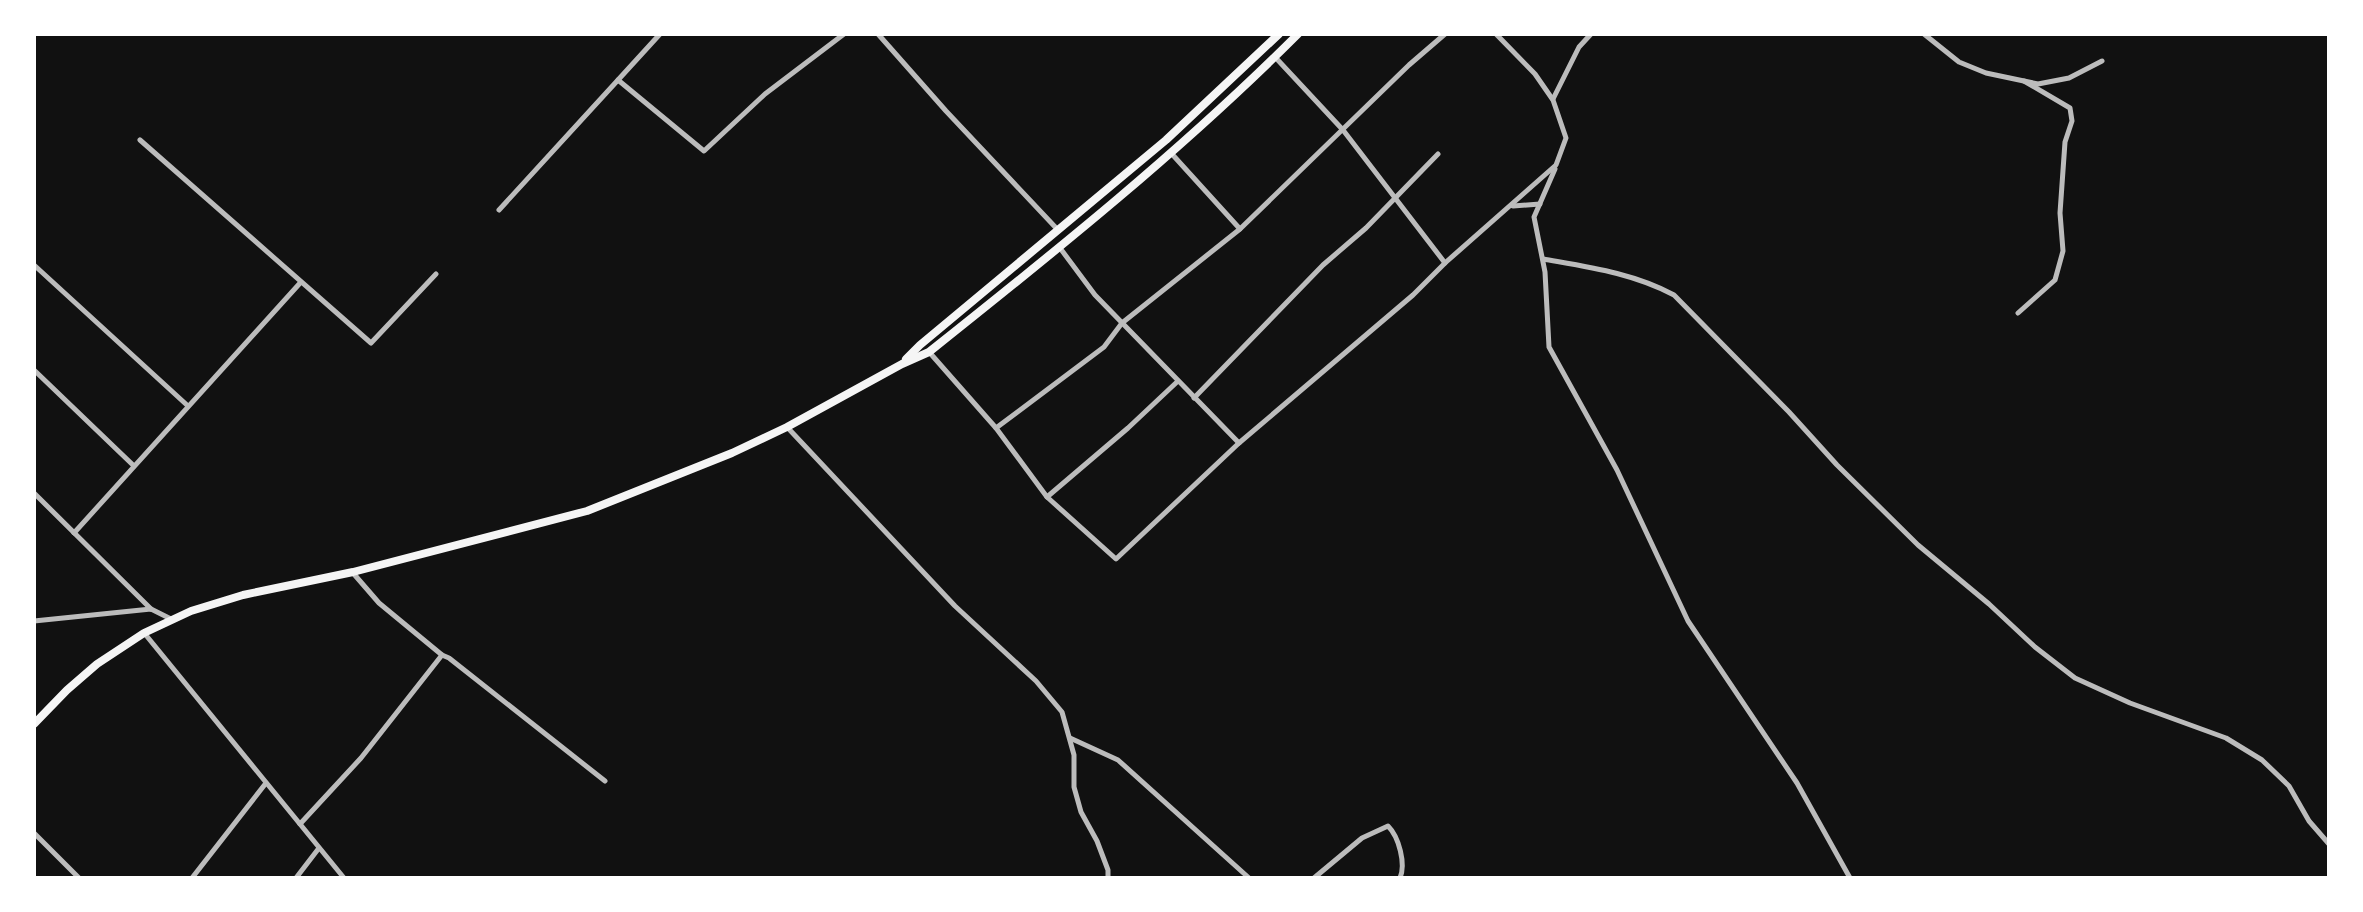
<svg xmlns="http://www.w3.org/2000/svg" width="2363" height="912" font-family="Inter,sans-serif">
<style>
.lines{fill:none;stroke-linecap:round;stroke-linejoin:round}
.minor{stroke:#bcbcbc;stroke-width:5}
.secondary{stroke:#f5f5f5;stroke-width:8}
</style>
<rect width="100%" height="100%" fill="#111"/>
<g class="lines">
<g class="minor">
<path d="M878 34 946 111 1058 230"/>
<path d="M1924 34 1959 62 1986 73 2038 84 2069 78 2102 61"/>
<path d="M1275 57 1343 130 1445 263"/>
<path d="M618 80 660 34"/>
<path d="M1553 99 1579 47 1591 34"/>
<path d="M140 140 371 343 436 274"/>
<path d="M1171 153 1240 229"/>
<path d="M1555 169 1534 217 1545 272 1549 347 1617 470 1688 621 1797 783 1850 878"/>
<path d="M1513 206 1540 204"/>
<path d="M499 210 618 80 704 151 765 94 844 34"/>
<path d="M1060 248 1095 295 1239 443"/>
<path d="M1543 259C1588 267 1633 273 1674 295L1789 412 1837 465 1918 545 1989 604 2035 647 2075 678 2130 703 2226 738 2262 760 2289 786 2309 821 2329 844"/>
<path d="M34 265 188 406"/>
<path d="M2018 313 2055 280 2063 251 2060 213 2065 142 2072 121 2070 108 2024 81"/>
<path d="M930 353 996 428 1047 497"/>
<path d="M34 370 134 466"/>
<path d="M1178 381 1128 428 1047 497 1116 559 1239 443 1413 295 1445 263 1556 165 1566 138 1553 100 1535 74 1496 34"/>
<path d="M1194 398 1323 265 1366 228 1438 154"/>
<path d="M787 427 955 606 1036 681 1062 712 1074 755V787L1081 812 1097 841 1108 870V878"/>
<path d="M996 428 1104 347 1122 323 1240 229 1409 65 1445 34"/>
<path d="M34 493 151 609"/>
<path d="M74 533 301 282"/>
<path d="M353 573 379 603 442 655 449 658 605 781"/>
<path d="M34 621 151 609 171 619"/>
<path d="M145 634 344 878"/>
<path d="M1070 738 1118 760 1249 878"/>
<path d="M300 824 361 758 442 655"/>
<path d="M34 833 79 878"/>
<path d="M192 878 266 783"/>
<path d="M296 878 319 848"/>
<path d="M1314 878 1362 838 1388 826C1399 837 1406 864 1400 878"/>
</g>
<g class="secondary">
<path d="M906 359 920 345 1166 140 1279 34"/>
<path d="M34 724 67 690 97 664 144 633 191 611 243 595 353 572 587 511 732 453 787 427 902 364 929 352C1056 251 1183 149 1298 34"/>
</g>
</g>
<rect width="2363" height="912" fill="none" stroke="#ffffff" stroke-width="72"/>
</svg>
